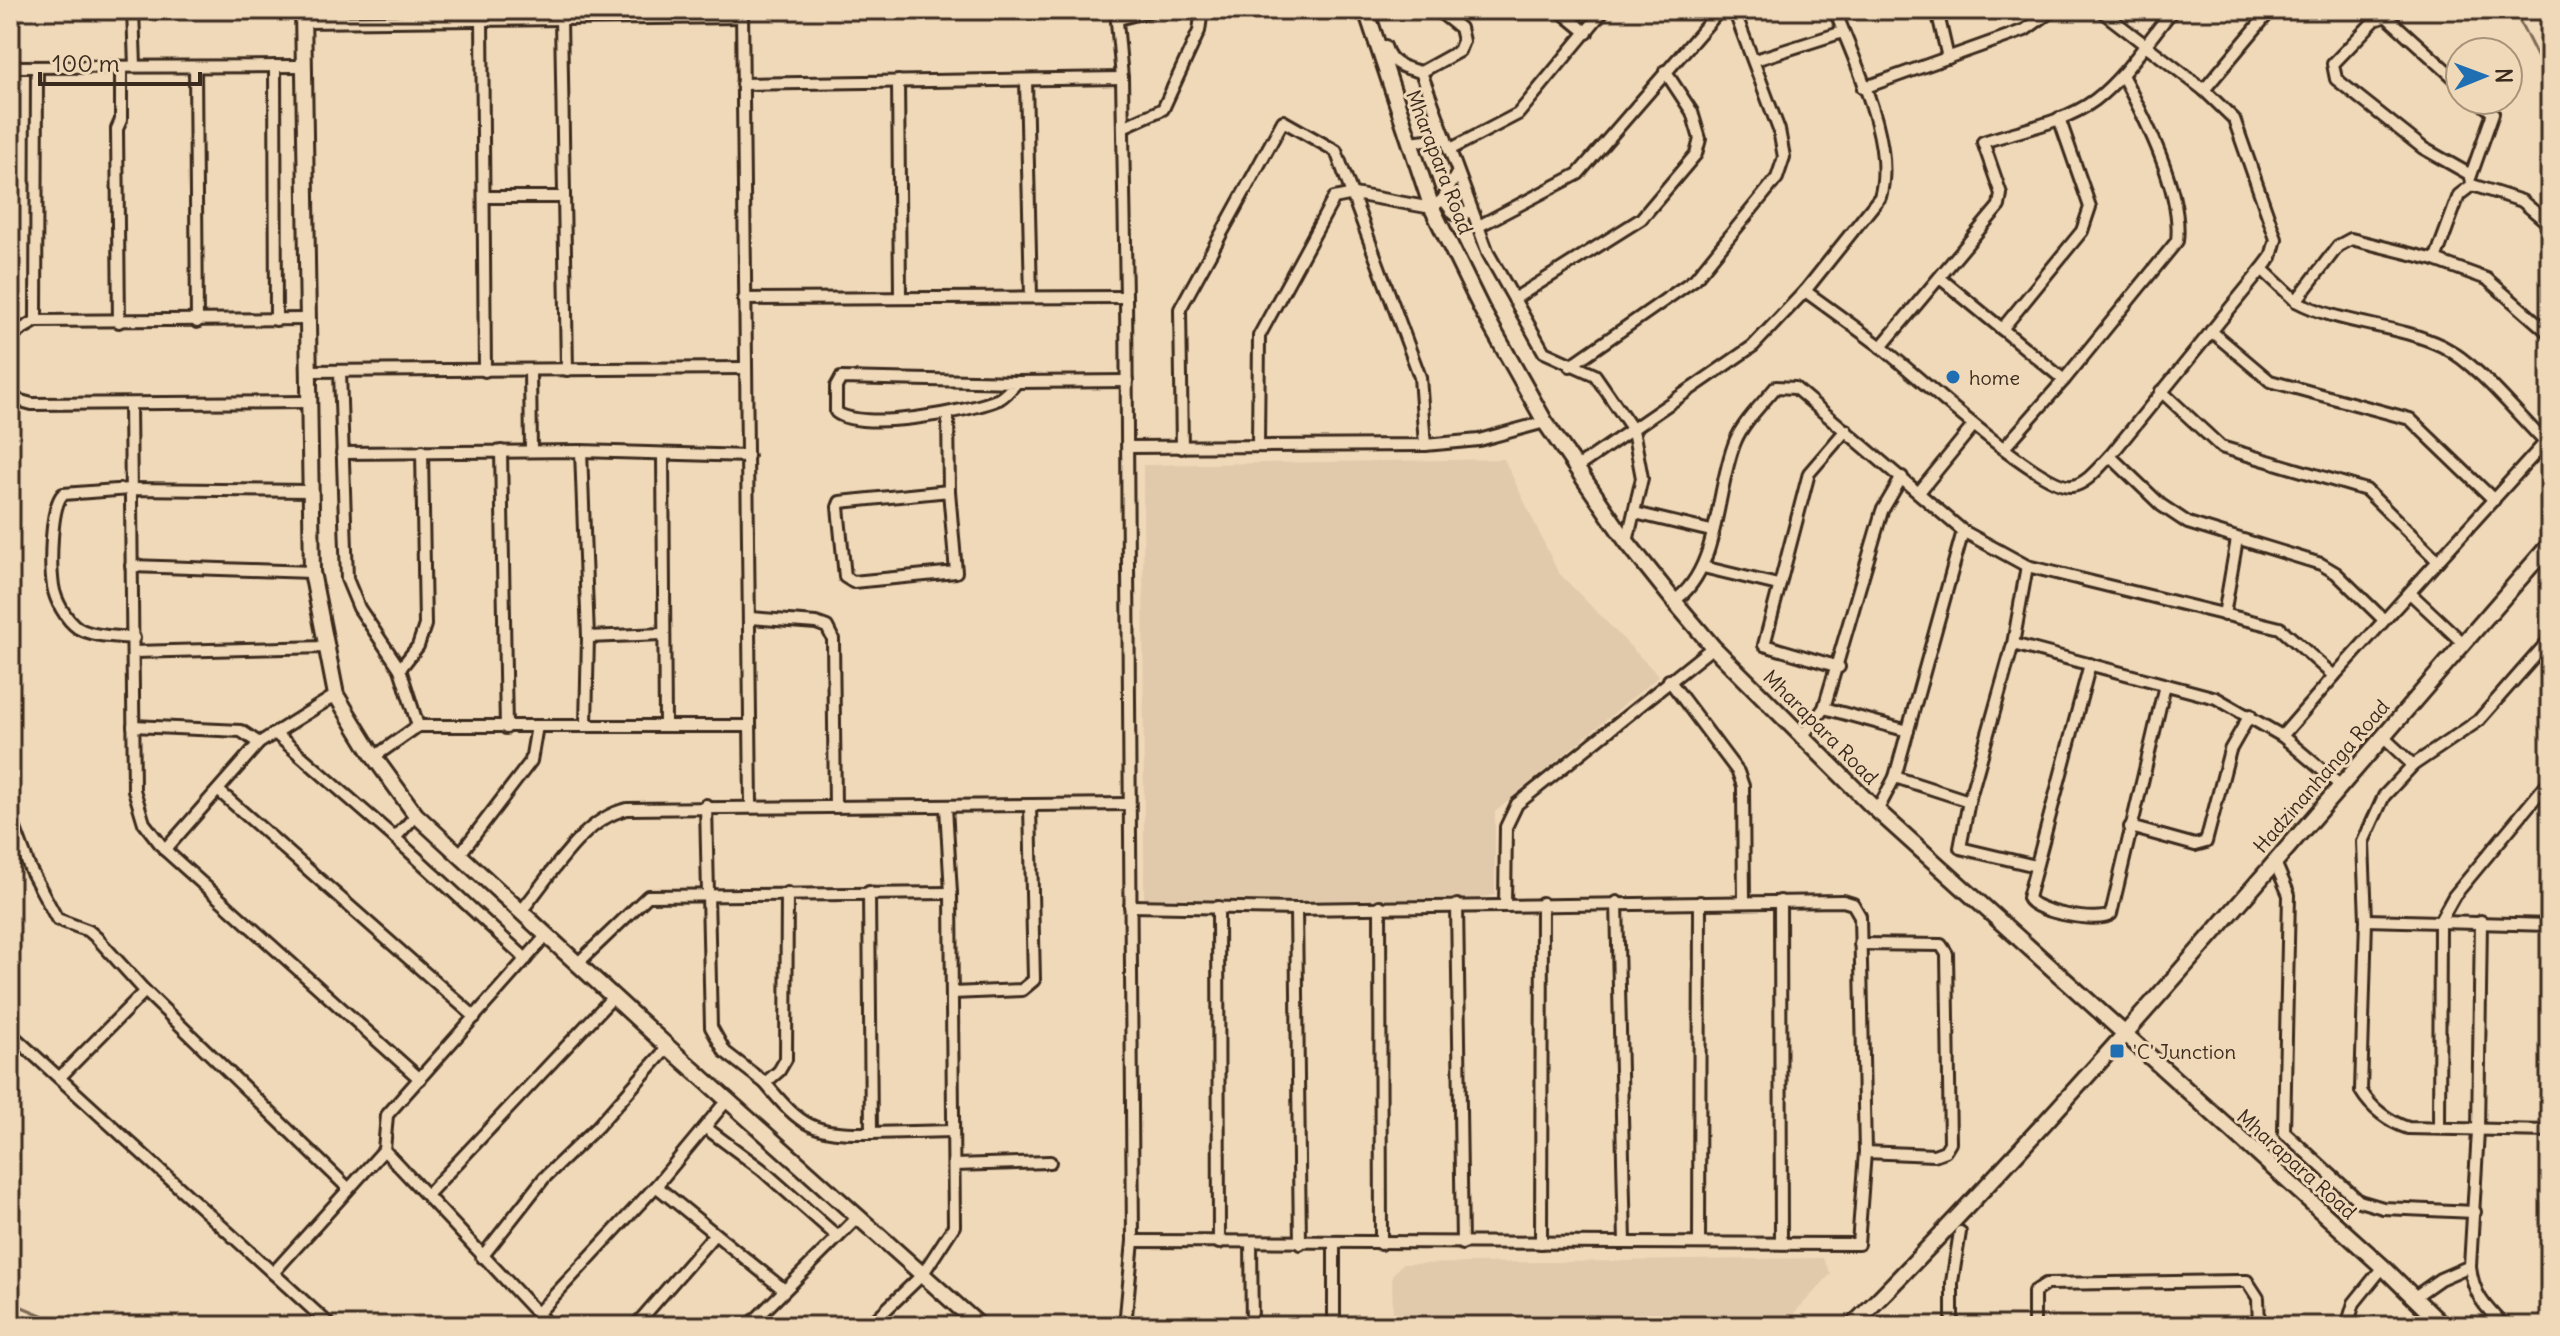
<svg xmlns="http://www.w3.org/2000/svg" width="2560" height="1336" font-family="Delius,sans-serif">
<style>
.built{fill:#e1caac}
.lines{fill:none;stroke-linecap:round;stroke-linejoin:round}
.stream{stroke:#7d6956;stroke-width:3}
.street-casing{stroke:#3b2a1e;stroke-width:16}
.secondary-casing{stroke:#3b2a1e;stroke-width:20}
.street{stroke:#f0d9b9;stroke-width:10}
.secondary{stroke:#f0d9b9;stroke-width:14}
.poi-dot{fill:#1f6fb2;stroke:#f0d9b9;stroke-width:3}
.labels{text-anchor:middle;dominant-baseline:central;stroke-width:6;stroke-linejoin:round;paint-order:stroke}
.street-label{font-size:20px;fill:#3b2a1e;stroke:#f0d9b9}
.poi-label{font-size:20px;fill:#3b2a1e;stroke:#f0d9b9;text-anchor:start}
</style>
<rect width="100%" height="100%" fill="#f0d9b9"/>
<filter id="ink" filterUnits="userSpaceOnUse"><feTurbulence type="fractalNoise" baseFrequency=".0125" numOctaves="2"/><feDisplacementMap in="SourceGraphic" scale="16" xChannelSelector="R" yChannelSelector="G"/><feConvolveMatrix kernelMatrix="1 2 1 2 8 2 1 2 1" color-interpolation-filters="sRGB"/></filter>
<g filter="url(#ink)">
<g class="built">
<path d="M1504 459 1558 572 1659 676 1495 812V894L1480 899 1144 904 1143 465Z"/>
<path d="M1823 1258 1831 1274 1782 1326H1393L1392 1275 1402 1264Z"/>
</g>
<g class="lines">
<g class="stream">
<path d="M2514 10 2541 64 2550 66"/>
<path d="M10 1302 68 1326"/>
</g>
<g class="street-casing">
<g id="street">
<path d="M133 10 135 66"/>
<path d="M742 10 751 806"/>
<path d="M1116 10 1122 78 1126 297 1133 1241 1125 1326"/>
<path d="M1559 10 1587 33"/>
<path d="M1937 10 1948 58"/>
<path d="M482 18 485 371"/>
<path d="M561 18 567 370"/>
<path d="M1118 19 1153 10"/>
<path d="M303 22 742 17"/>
<path d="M1385 46C1390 64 1404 68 1421 72L1488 253 1544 352 1595 375 1633 430 1642 478 1627 542"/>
<path d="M1755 60 1843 32"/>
<path d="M275 66 276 320"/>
<path d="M10 67 303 66"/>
<path d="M195 68 197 322"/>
<path d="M1421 72 1459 51 1463 41 1460 28 1437 10"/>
<path d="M1026 80 1031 297"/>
<path d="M898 81 900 295"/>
<path d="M2460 83 2386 16 2375 20 2333 64 2336 79 2423 148 2469 174"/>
<path d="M742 84 1122 78"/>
<path d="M1863 88 2025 30 2053 10"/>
<path d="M2204 90 2271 10"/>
<path d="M1123 127 1163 109 1199 31 1202 10"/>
<path d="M1410 142 1443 138"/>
<path d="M1449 150 1518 114 1604 10"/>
<path d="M2470 178 2493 113 2478 100"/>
<path d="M485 197H563"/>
<path d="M1443 199 1454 214 1471 212"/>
<path d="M2550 225 2522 201 2472 185 2459 195 2435 260 2487 279 2550 334"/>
<path d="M1477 227 1578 174 1720 10"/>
<path d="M2262 269 2296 301 2338 246 2351 239 2435 260"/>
<path d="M1940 278 2002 329"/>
<path d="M1805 291C1830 309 1855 327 1880 346 1910 369 2041 491 2072 486 2087 484 2100 466 2110 456L2262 269 2271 257 2276 239 2234 119 2204 90 2100 10"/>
<path d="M744 299 1126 297"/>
<path d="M1514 299 1641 219 1696 154 1700 139 1692 112 1665 71"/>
<path d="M2296 301C2341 325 2396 324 2442 346 2478 364 2516 413 2545 442"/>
<path d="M36 321 307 319"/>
<path d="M119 322 117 129 121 120V67"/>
<path d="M2211 331 2270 381 2410 419 2494 500"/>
<path d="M10 336 36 321 37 67"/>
<path d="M1881 347 1999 206 2001 194 1983 142C2019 130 2064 123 2095 100 2126 76 2148 40 2173 10"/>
<path d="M1570 366 1695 279 1777 178 1784 157 1779 130 1734 10"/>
<path d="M530 370 531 451"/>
<path d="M309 371 745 368"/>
<path d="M340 372 347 579 359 608 400 669 418 726"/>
<path d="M2064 380 2177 241C2183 192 2145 118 2122 75"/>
<path d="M1017 382 841 378 836 387V412C861 432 969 412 999 399 1006 395 1012 388 1017 382L1127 381"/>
<path d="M2161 391 2221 447 2366 490 2438 561"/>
<path d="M10 398 32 404 308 402"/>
<path d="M130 404 134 790 144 823 165 850 420 1079"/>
<path d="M948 415 949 491 956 572 853 582 845 577 838 507 840 502 949 491"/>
<path d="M1258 445 1259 336 1334 198 1354 194 1432 208 1443 199 1456 175"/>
<path d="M1128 447 1425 445 1479 440 1545 422"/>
<path d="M1182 448 1180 309 1283 121 1336 151 1420 377 1425 445"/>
<path d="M2004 448 2064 380 2002 329 2082 231 2090 207 2059 118"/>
<path d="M501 451 506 728"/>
<path d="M581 451 588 637 586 724"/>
<path d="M342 453 581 451 748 456"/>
<path d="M663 455 665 724"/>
<path d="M2110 456 2161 505 2188 523 2321 564 2336 573 2383 619"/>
<path d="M1576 468 1753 346 1805 291 1880 197C1896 142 1854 62 1835 10"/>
<path d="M1920 491 1973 426"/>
<path d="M1635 513 1711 531"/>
<path d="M131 566 312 572"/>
<path d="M1703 567 1778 585"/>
<path d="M2410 593 2463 643"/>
<path d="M1674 601C1720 570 1715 491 1735 442 1743 422 1763 403 1776 387L1795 388 1963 531 2027 566 2280 628 2334 676 2282 736 2216 698 2013 644 1969 801 1960 848 2036 866"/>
<path d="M2224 615 2237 539"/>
<path d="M751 618 816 623 827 627 833 639 835 806"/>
<path d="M588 637 662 634"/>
<path d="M134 638C116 636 93 637 78 628 66 620 55 600 53 586 50 567 50 507 63 494L130 489 309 491"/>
<path d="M2013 644 2027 566"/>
<path d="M134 652 326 647"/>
<path d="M2090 664 2028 898C2034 912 2100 924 2111 914L2165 685"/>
<path d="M1839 667 1764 645 1809 473 1846 430"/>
<path d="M400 669 418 646 425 625 422 451"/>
<path d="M2334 676 2550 437"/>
<path d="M1669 680 1738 772 1743 786 1744 902"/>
<path d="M1824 708 1908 731"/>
<path d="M133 726 241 731 259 743"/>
<path d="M276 734 395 838 416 815"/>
<path d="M2282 736 2341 786"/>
<path d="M2382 736 2413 765 2384 796 2363 842 2366 920 2361 1091C2371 1108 2389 1122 2408 1128L2550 1131"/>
<path d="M1801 738 1824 708 1882 511 1902 477"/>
<path d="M374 757 418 726H749"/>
<path d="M2413 765 2478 721 2550 639"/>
<path d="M1895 777 1969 801"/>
<path d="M219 791 475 1017"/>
<path d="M706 805 711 1027 725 1052 765 1083 779 1071 786 1059 787 893"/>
<path d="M1877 811 1895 777 1963 531"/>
<path d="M10 815 30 869 57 919 89 931 97 938 145 991 348 1188"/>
<path d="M2130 827 2195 845 2206 842 2230 750 2250 715"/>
<path d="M395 838 526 959"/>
<path d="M165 850 259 743 336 695"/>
<path d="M460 854 531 761 537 726"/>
<path d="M2274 860 2289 895 2284 1132 2359 1201 2383 1208 2475 1212"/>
<path d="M869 892 871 1133 953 1131"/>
<path d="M1780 901 1781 1242"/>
<path d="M1617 902 1625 1243"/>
<path d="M1457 905 1462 1244"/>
<path d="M1505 905 1506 827 1517 804 1713 647"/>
<path d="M1130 906 1296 909 1843 901 1853 904 1860 916 1865 1152 1858 1244 1133 1241"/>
<path d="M1380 906 1381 1244"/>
<path d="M1218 907 1219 1243"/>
<path d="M1296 909 1300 1244"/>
<path d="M522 910C550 877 582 819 627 809L1129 804"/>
<path d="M2366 920 2550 925"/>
<path d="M547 935 387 1115 384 1150 549 1326"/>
<path d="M1860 944 1941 945 1947 954 1950 1143 1945 1151 1934 1155 1865 1152"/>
<path d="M578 963 648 896 951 893"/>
<path d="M952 993 1022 990 1034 980 1030 806"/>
<path d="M10 1033 331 1326"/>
<path d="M60 1077 145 991"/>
<path d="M765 1083C802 1127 812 1134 871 1133"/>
<path d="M706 1128 761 1169 838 1237"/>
<path d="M2439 1128 2440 921 2454 896 2550 780"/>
<path d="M954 1165 1050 1162"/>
<path d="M656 1186 783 1289"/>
<path d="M427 1195 613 997"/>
<path d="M2550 1205V1263"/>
<path d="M1699 1242 1700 902"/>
<path d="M1251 1243 1252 1326"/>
<path d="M1541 1243 1542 903"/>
<path d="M1334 1244V1326"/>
<path d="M482 1257 544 1178 597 1127 668 1047"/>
<path d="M2470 1266C2473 1294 2484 1306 2504 1326"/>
<path d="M273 1273 384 1150"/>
<path d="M2413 1298 2440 1279 2470 1266 2478 1131 2481 921"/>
<path d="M537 1314 656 1186 728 1099"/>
<path d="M635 1326 714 1235"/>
<path d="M749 1326 857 1218"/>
<path d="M869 1326 922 1275 954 1226 951 893 946 807"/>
<path d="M1952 1326V1282L1960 1232"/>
<path d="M2034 1326V1292L2046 1284 2238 1281H2247L2258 1298 2259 1326"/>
<path d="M2347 1326 2354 1303 2383 1267"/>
</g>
</g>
<g class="secondary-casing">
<g id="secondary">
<path d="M303 10 312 572 336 695 374 757 416 815 668 1047 980 1326"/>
<path d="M1366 10 1432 208 1482 310 1545 422 1627 542 1674 601 1713 647 1870 804 2383 1267 2443 1326"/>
<path d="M1852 1326C2098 1078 2320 807 2550 544"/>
</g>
</g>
<use href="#street" class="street"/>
<use href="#secondary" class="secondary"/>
</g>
</g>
<g class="poi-dot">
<circle cx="1953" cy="377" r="8"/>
<rect x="2109" y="1043" width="16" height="16" rx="4"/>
</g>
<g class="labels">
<g class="street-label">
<text transform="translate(1440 162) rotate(69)">Mharapara Road</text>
<text transform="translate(1821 727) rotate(45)">Mharapara Road</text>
<text transform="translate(2321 776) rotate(-49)">Hadzinanhanga Road</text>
<text transform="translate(2297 1164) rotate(42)">Mharapara Road</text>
</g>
<g class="poi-label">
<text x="1969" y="377">home</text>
<text x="2133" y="1051">'C' Junction</text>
</g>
</g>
<rect width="2560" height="1336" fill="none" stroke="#f0d9b9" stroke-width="40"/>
<rect x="20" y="20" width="2520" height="1296" fill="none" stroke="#3b2a1e" stroke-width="3" filter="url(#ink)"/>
<g transform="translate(2484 76) rotate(89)"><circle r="38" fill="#f0d9b9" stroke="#a8937b" stroke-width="2"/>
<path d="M0-6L14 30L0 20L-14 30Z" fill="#1f6fb2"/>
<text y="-12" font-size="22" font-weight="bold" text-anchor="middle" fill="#3b2a1e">N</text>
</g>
<path d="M40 72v12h160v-12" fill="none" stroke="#3b2a1e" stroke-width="4"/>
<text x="52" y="72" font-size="24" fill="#3b2a1e" stroke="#f0d9b9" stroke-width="6" paint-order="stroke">100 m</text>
</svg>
